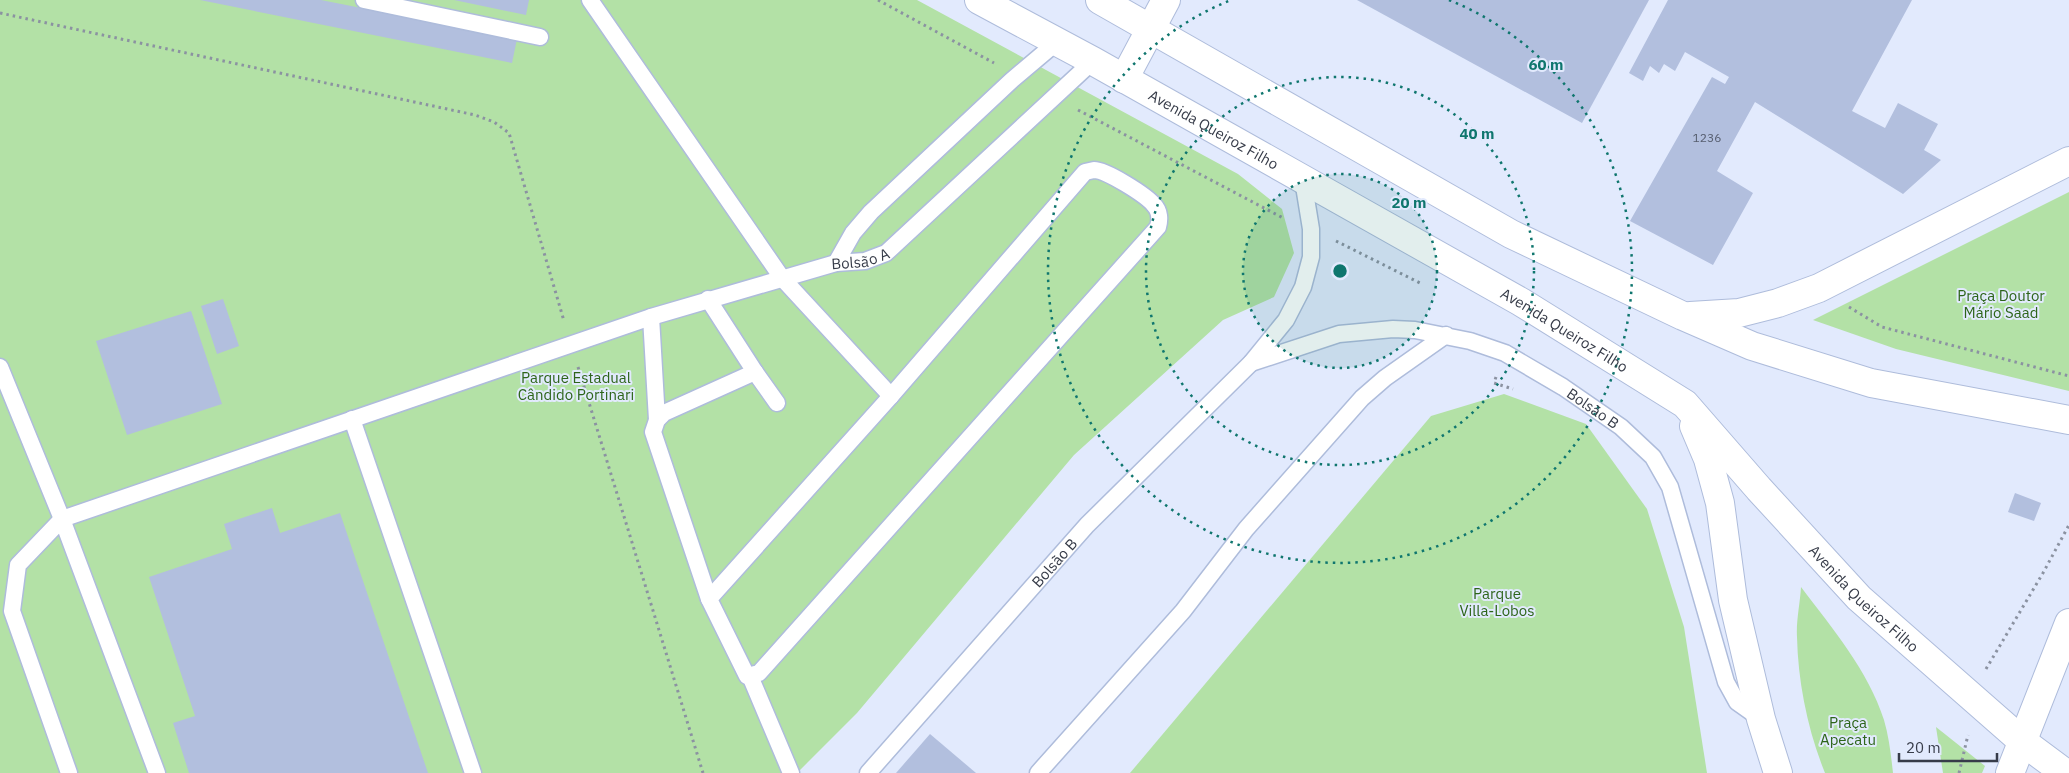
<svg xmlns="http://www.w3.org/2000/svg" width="2069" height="773" font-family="'IBM Plex Sans',sans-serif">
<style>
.green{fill:#b3e1a6}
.building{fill:#b2bfde}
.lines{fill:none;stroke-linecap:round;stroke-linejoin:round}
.service-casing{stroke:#aebcdb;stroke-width:19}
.tertiary-casing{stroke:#aebcdb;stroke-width:30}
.trunk-casing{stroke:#aebcdb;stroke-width:30}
.path{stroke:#8b92a1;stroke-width:3;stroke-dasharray:2.5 4;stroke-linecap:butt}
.service{stroke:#fff;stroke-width:16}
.tertiary{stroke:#fff;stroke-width:28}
.trunk{stroke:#fff;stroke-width:28}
.ring{fill:none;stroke:#0f766e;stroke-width:2.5;stroke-dasharray:2.5 5}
.labels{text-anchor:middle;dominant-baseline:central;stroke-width:4;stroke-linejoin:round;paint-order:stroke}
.number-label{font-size:12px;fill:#565d6e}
.street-label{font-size:15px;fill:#373c49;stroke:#e2eafd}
.park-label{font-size:15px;fill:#2d651a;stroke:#e2eafd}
.centre{fill:#0f766e;stroke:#e2eafd;stroke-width:2.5}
.ring-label{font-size:15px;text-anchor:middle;font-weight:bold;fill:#0f766e;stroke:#e2eafd;stroke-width:4;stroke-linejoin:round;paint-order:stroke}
</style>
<rect width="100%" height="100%" fill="#e2eafd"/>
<g class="green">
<path d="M0 0H917L1238 174 1282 209 1294 253 1274 297 1223 320 1074 455 857 713 797 773H0Z"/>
<path d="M2069 192V391L1896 349 1813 320Z"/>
<path d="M1504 394 1586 424 1647 509 1684 627 1707 773H1130L1431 416Z"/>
<path d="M1801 587C1832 628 1868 670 1884 720 1889 737 1891 755 1893 773H1825C1808 731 1798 683 1797 637 1796 621 1800 604 1801 587Z"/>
<path d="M1936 727 1985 766 1982 773H1943Z"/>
</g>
<g class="building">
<path d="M200 0H321L517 39 512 63Z"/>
<path d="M454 0H529L526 15Z"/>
<path d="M1357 0H1649L1582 123Z"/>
<path d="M1668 0H1912L1852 111 1885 128 1898 103 1938 124 1924 150 1941 160 1903 194 1755 102 1717 171 1753 193 1713 265 1630 221 1712 77 1725 84 1729 77 1685 52 1675 71 1664 64 1659 73 1650 66 1643 81 1629 73Z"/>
<path d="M223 299 239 346 217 354 201 306Z"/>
<path d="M191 311 222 404 127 435 96 341Z"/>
<path d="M2015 493 2041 503 2034 521 2008 512Z"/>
<path d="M272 508 280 533 340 513 428 773H189L173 723 195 716 149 577 232 549 224 524Z"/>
<path d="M930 734 976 773H896Z"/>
</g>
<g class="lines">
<g class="service-casing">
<g id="service">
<path d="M364 0 540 37"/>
<path d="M590 0 782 278 891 396"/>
<path d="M1094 170C1106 170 1146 195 1154 205 1160 211 1160 220 1158 227L759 673 747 676 709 599 891 396 1085 172Z"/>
<path d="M836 263 853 233 871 212 1012 80 1057 42"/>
<path d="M708 299 755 372 664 413 657 420 653 432 709 599"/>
<path d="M651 317 657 420"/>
<path id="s1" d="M1251 363 1339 334 1393 329 1415 330 1470 341 1505 353 1563 387 1621 427 1653 457 1670 487 1726 682 1737 702 1761 719"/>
<path d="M0 367 62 519 157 773"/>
<path d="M755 372 777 403"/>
<path d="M352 419 473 773"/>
<path d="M750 676 791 773"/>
<path id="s2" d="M69 773 12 611 18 565 62 519 651 317 836 263 865 261 886 253 1093 61"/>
<path id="s3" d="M868 773 1087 525 1251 363 1286 320 1303 287 1311 257V229L1303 180"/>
<path d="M1038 773 1183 611 1246 529 1362 398 1385 378 1446 335"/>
</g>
</g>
<g class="tertiary-casing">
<path id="tertiary" d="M1124 79 1166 0"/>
</g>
<g class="trunk-casing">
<g id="trunk">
<path id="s4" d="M979 0 1093 61 1521 302 1685 404 1759 489 1859 598 2022 741 2065 773"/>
<path d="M1100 0 1511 234 1683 316 1752 346 1871 383 2069 420"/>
<path d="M1690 316 1739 313 1778 303 1819 288 2069 161"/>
<path d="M1694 426 1708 459 1720 503 1733 600 1761 719 1778 773"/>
<path d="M2010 773 2069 623"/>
</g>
</g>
<g class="path">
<path d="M878 0 994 63"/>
<path d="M0 13 475 115 494 122 509 133 564 321"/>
<path d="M1078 110 1285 219"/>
<path d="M1336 241 1420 283"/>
<path d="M1849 307 1882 327 2069 376"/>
<path d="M578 367 703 773"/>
<path d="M1496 377 1494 383 1513 389"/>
<path d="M1986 669 2043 573 2069 525"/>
<path d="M1959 773 1968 735"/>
</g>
<use href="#service" class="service"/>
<use href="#tertiary" class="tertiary"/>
<use href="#trunk" class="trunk"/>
</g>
<circle cx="1340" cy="271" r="97" fill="#0f766e" fill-opacity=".12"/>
<g class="ring">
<circle cx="1340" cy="271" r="97"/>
<circle cx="1340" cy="271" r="194"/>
<path d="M1449 0A292 292 0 1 1 1231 0"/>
</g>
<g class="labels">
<g class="number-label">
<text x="1707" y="137">1236</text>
</g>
<g class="street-label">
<text stroke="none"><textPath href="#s4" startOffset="268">Avenida Queiroz Filho</textPath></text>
<text stroke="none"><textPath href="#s2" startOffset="1122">Bolsão A</textPath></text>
<text stroke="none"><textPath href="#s4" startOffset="672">Avenida Queiroz Filho</textPath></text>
<text stroke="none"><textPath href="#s1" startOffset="366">Bolsão B</textPath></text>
<text stroke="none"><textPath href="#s3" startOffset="281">Bolsão B</textPath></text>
<text stroke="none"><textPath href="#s4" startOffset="1078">Avenida Queiroz Filho</textPath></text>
</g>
<g class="park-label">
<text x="2001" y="295">Praça Doutor<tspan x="2001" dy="17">Mário Saad</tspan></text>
<text x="576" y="377">Parque Estadual<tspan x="576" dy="17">Cândido Portinari</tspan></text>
<text x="1497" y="593">Parque<tspan x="1497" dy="17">Villa-Lobos</tspan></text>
<text x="1848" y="722">Praça<tspan x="1848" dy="17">Apecatu</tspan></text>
</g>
</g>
<circle cx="1340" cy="271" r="8" class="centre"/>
<g class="ring-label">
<text x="1546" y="70">60 m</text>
<text x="1477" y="139">40 m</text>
<text x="1409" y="208">20 m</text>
</g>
<path d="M1899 753v8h98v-8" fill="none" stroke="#373c49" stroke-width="2.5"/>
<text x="1906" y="753" font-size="15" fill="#373c49" stroke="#e2eafd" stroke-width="4" paint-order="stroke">20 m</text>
</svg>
